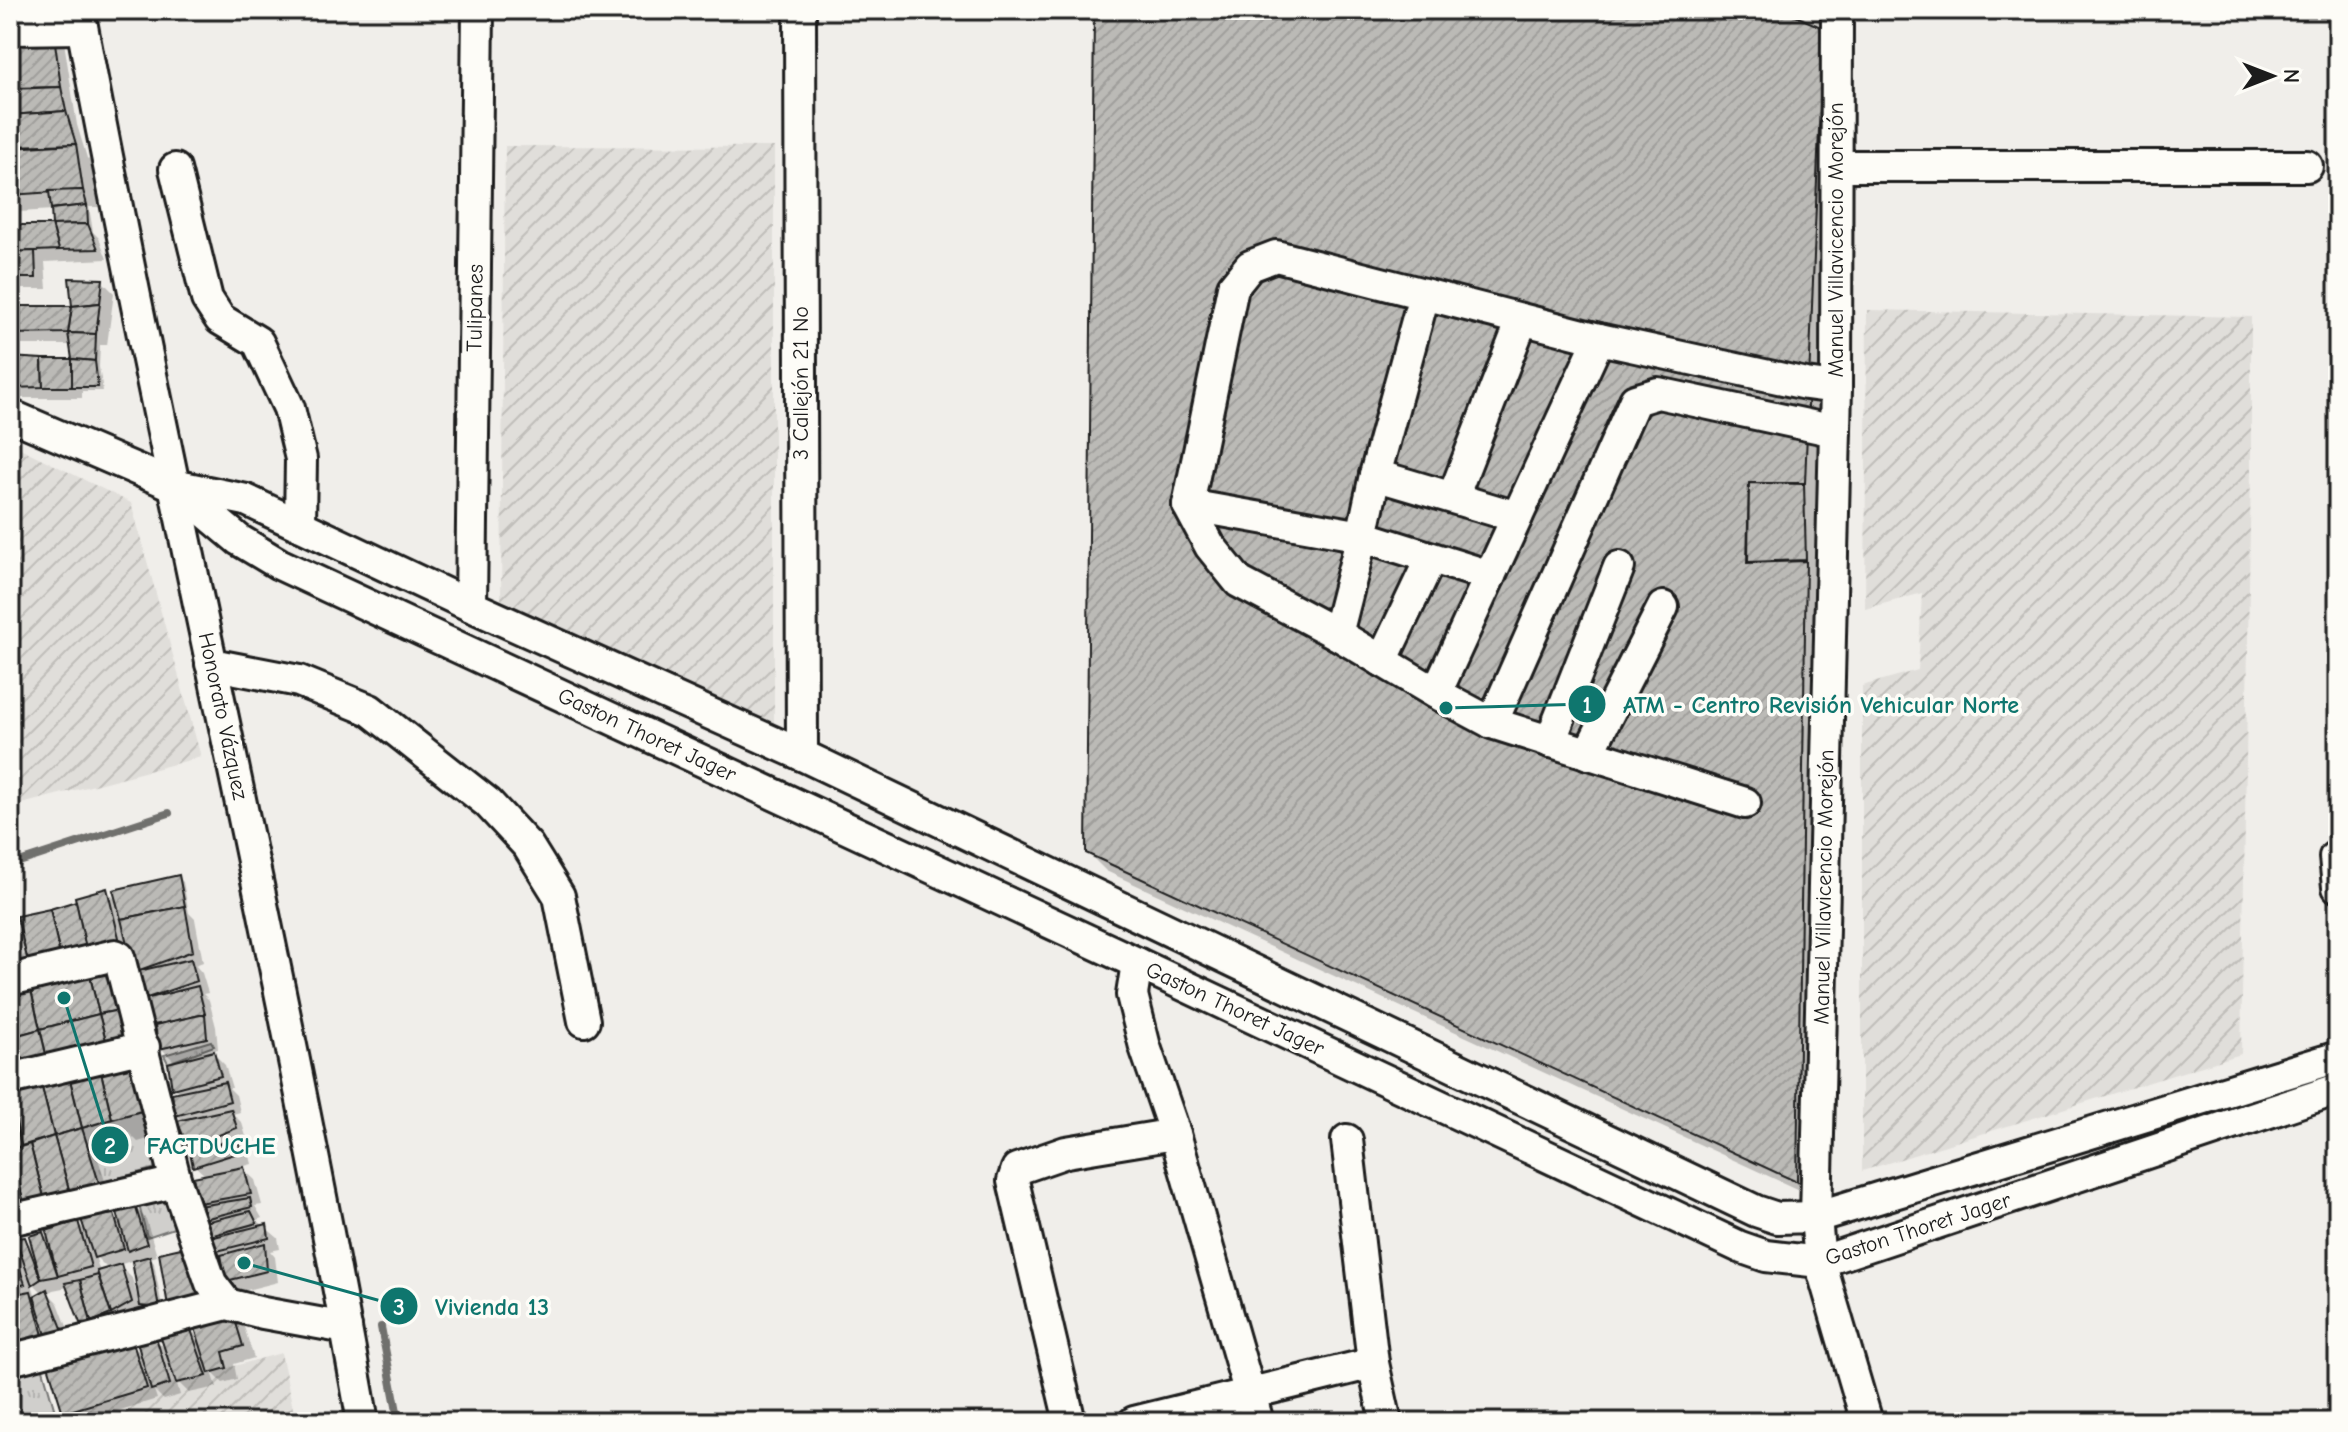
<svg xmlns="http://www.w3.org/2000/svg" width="2348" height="1432" font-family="'Comic Neue',sans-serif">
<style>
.industrial{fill:url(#industrial-furrows)}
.grass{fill:url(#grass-tufts);stroke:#767674;stroke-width:2}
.garden{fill:url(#garden-furrows);stroke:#767674;stroke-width:2}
.shadow{fill:#0003;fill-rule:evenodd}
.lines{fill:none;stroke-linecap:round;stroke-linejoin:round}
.stream{stroke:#706f6d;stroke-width:8}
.building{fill:url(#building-hatch);stroke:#1c1c1c;stroke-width:2}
.minor-casing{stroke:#1c1c1c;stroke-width:36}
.minor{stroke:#fdfcf7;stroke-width:30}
.labels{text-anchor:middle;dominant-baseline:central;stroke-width:7;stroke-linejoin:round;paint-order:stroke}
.street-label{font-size:22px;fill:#1c1c1c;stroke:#fdfcf7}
.leader{fill:none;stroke:#0f766e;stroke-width:3}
.callout-dot{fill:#0f766e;stroke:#fdfcf7;stroke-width:3}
.mark-label{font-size:24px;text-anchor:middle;font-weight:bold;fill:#fff}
.callout-label{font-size:24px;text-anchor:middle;font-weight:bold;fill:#0f766e;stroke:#fdfcf7;stroke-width:7;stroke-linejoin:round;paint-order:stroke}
</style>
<defs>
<pattern id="industrial-furrows" width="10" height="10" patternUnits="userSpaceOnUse" patternTransform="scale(2)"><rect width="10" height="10" fill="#e0deda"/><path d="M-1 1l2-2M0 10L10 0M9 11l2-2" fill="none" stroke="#c0beba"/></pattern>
<pattern id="grass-tufts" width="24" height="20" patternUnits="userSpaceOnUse" patternTransform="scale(2)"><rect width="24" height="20" fill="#d0cfcc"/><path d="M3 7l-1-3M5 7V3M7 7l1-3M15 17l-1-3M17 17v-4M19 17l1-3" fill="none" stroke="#b2b1af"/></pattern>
<pattern id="garden-furrows" width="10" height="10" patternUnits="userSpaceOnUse" patternTransform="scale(2)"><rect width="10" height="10" fill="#d0cfcc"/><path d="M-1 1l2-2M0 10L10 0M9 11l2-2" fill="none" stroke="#b2b1af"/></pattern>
<pattern id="building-hatch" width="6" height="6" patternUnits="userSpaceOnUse" patternTransform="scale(2)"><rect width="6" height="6" fill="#bbbab6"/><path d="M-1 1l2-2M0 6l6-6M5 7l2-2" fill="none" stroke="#a09f9c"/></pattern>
</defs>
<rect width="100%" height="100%" fill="#f0eeea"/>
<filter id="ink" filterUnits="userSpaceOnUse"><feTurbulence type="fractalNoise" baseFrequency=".0125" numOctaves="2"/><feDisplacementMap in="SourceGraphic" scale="16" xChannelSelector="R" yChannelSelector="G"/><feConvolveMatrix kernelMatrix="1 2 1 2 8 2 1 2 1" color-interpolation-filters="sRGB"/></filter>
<g filter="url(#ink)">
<g class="industrial">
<path d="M1782 10H1823V28Z"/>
<path d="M505 146 774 147V728L501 599Z"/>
<path d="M1867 310 2251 317V469L2241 1054 1862 1171V686L1918 670 1922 593 1865 609Z"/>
<path d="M10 443 131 503 201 757 10 807Z"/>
<path d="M281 1353 296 1422H31Z"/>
</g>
<g class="grass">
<path d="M211 1041 214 1046 168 1063 164 1055Z"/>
<path d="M145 1110 160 1167 99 1183 82 1128Z"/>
<path d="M172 1198 180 1226 147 1237 139 1205Z"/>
<path d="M42 1366 56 1415 29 1422H10V1372Z"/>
</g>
<path class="garden" d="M18 920 28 963 10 966V922Z"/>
<g class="shadow">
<path d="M1096 10H1777L1840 48 1814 1197 1106 871 1088 853Z"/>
<path d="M10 31 64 42 77 125 87 158 93 164 99 207H89L93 232 99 238 107 259 45 262 47 289H10V227H54L53 210 19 212 10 206Z"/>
<path d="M102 281 114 293 107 345H100L99 367 103 391H82V398H10V359L72 361 71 345H12L10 308H74Z"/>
<path d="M178 877 183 882 189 913 195 919 203 962 195 965 202 973 208 993 203 994 209 1000 216 1027 218 1049 211 1051 225 1065 232 1088H229L236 1095 240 1112 233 1114 242 1123 247 1140 240 1143 249 1152 252 1164 241 1167 255 1180 262 1205 255 1206 262 1218 257 1220 278 1238 280 1249 270 1251 275 1257 278 1282 239 1292 228 1281 224 1260 215 1251 216 1238 212 1234 211 1223 206 1218V1207L201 1202 206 1176 195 1166 196 1152 190 1146 184 1122 177 1115 180 1093 174 1088 176 1063 161 1048 157 1024 143 999 168 1133 138 1142 126 1130 92 1139 109 1194 43 1216 47 1231 41 1232 51 1242 78 1223 88 1234 114 1216 123 1226 135 1207 146 1219 157 1256 150 1258 154 1263 163 1312 148 1310 139 1302 142 1314 87 1328 82 1322 68 1287 53 1290 48 1293 58 1303 73 1342 10 1361V1244L25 1258V1239L33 1248 31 1237 18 1223 10 1225V988L74 904 107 891 119 903ZM95 1256 109 1270 100 1272ZM134 1260 140 1295 137 1296 132 1278 119 1265ZM31 1281 44 1294 36 1297Z"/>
<path d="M233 1316 244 1327 254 1358 234 1364 237 1379 223 1383 212 1372 217 1387 189 1393 176 1380 180 1395 164 1400 154 1390 157 1399 81 1422H75L65 1412 132 1345 143 1356 156 1339 167 1351 190 1329 201 1340Z"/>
</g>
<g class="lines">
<g class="stream">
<path d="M10 865 169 813"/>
<path d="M381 1327 399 1422"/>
</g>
</g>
<g class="building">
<path d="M1094 10H1782L1823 28 1805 483H1749L1747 563 1806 561 1797 1182 1086 853Z"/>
<path d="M53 28 61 87 10 88V29Z"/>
<path d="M61 87 66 111 10 115V89Z"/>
<path d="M66 111 76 144 12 146 10 115Z"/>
<path d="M76 144 83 190 10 195V148Z"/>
<path d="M83 190 87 205 51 209 49 191Z"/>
<path d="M87 205 88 224 52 225 51 209Z"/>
<path d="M88 224 98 249 59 250 52 225Z"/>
<path d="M10 225H52L59 250 10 252Z"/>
<path d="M35 251 36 278H10V252Z"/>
<path d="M69 278 103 279 100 303 72 306Z"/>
<path d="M100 303 96 334 68 333 72 306Z"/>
<path d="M10 306H72L68 333 10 334Z"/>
<path d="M68 333 96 334 95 361 72 359Z"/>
<path d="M10 357 42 359 43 387 10 388Z"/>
<path d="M42 359H72V387H43Z"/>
<path d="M72 359 95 361 98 387H72Z"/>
<path d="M1749 483 1804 484 1806 560 1748 562Z"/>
<path d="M179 875 185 906 121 919 113 890Z"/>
<path d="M107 888 121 946 87 955 75 897Z"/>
<path d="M76 901 86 949 60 956 50 909Z"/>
<path d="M185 906 193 951 134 972 121 919Z"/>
<path d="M50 909 60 956 29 966 17 916Z"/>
<path d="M191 959 197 981 141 1000 134 972Z"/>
<path d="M118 961 130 1008 99 1014 88 968Z"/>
<path d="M88 968 99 1014 40 1029 29 982Z"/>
<path d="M29 982 40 1029 11 1037 10 986Z"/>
<path d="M198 986 205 1014 155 1025 141 1000Z"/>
<path d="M130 1008 138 1045 109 1052 99 1014Z"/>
<path d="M99 1014 109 1052 49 1067 40 1029Z"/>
<path d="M205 1014 207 1038 159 1049 155 1025Z"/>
<path d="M40 1029 49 1067 20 1075 11 1037Z"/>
<path d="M11 1037 20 1075 10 1077V1037Z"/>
<path d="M214 1051 221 1076 172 1089 168 1063Z"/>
<path d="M130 1059 145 1110 112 1119 100 1068Z"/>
<path d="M100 1068 112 1119 82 1128 69 1076Z"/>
<path d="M69 1076 82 1128 54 1136 41 1084Z"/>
<path d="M225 1082 230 1101 175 1116 172 1093Z"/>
<path d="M41 1084 54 1136 21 1146 10 1092Z"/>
<path d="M10 1098 21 1146 10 1150Z"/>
<path d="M231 1109 237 1128 188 1147 177 1121Z"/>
<path d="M82 1128 99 1183 70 1193 54 1136Z"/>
<path d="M54 1136 70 1193 45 1201 30 1144Z"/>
<path d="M238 1138 241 1152 193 1167 190 1152Z"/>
<path d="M30 1144 45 1201 25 1208 11 1150Z"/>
<path d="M11 1150 25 1208 10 1211V1150Z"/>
<path d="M244 1167 251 1194 199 1203 193 1177Z"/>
<path d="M250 1198 252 1207 204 1219 199 1206Z"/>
<path d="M135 1205 147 1244 128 1251 116 1209Z"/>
<path d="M251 1211 257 1223 210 1236 205 1222Z"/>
<path d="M114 1214 124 1249 94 1258 81 1219Z"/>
<path d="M78 1221 91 1267 58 1276 46 1231Z"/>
<path d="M267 1224 269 1238 213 1252 210 1238Z"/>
<path d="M43 1232 58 1276 41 1279 29 1236Z"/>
<path d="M25 1237 41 1279 32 1285 15 1238Z"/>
<path d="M10 1241 25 1284 10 1289Z"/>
<path d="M265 1243 267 1271 226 1281 221 1255Z"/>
<path d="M194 1245 208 1298 168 1306 159 1253Z"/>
<path d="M150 1256 159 1308 140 1306 132 1261Z"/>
<path d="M121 1264 132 1302 111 1314 97 1271Z"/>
<path d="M98 1275 111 1314 91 1322 80 1280Z"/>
<path d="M80 1280 91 1322 80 1323 65 1283Z"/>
<path d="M47 1289 63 1331 46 1335 34 1296Z"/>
<path d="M31 1291 44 1339 14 1348 10 1329V1295Z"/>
<path d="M233 1313 243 1346 223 1352 227 1368 209 1373 195 1328Z"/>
<path d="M190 1327 207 1376 176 1383 160 1335Z"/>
<path d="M156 1337 170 1384 151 1390 137 1342Z"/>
<path d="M133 1343 147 1388 63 1413 47 1362Z"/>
</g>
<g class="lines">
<g class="minor-casing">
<g id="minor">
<path d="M79 10C167 482 279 949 363 1422"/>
<path d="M800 10 802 755"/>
<path d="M1837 10 1836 388 1816 1217 1820 1262 1867 1422"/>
<path d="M10 29 82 28"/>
<path d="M1837 166H2307"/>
<path d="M175 169 207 299 220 319 258 342 289 408 301 459 300 525"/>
<path d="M1424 295 1375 475 1362 536 1337 634 1239 582 1210 546 1188 505 1233 287 1250 266 1276 256 1599 339 1806 384 1836 388"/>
<path d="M1599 339 1436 693 1492 723 1635 400 1658 393 1835 431"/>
<path d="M10 415 173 485 246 500 471 606 802 755 1756 1211 1777 1218 1816 1217 2338 1057"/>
<path d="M1375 475 1517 517"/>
<path d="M176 487 239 540 279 564 1137 963 1740 1247 1766 1256 1820 1262 2338 1089"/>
<path d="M1453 497 1522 320"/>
<path d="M1188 505 1362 536 1490 576"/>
<path d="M471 606 478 10"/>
<path d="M1337 634 1436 693"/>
<path d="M1382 661 1431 558"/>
<path d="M211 664 299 681 370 710 488 803 528 846 559 896 584 1021"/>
<path d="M1492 723 1745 803"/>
<path d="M1550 742 1619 567"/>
<path d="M1588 754 1663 607"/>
<path d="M2335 857 2338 887"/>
<path d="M1137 963 1132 995 1145 1047 1175 1134 1258 1422"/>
<path d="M10 980 115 955 119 957 176 1182 211 1283 227 1304"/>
<path d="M10 1079 144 1047"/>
<path d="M1347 1140 1373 1363"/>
<path d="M10 1220 176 1182"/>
<path d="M10 1360 227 1304 263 1313 346 1328"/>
<path d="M1070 1422 1013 1181 1017 1169 1066 1152 1175 1134"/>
<path d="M1134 1422 1373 1363 1386 1422"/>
</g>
</g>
<use href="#minor" class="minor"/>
</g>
</g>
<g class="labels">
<g class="street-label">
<text transform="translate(1836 240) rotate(-90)">Manuel Villavicencio Morejón</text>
<text transform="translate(475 308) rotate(-89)">Tulipanes</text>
<text transform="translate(801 383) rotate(-90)">3 Callejón 21 No</text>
<text transform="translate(223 716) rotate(78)">Honorato Vázquez</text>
<text transform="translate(647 735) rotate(25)">Gaston Thoret Jager</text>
<text transform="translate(1824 887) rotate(-89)">Manuel Villavicencio Morejón</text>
<text transform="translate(1235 1009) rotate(25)">Gaston Thoret Jager</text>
<text transform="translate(1918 1229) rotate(-18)">Gaston Thoret Jager</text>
</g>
</g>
<path class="leader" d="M1446 708L1587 704M64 998L110 1145M244 1263L399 1306"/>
<g class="callout-dot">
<circle cx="1446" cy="708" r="8"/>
<circle cx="64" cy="998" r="8"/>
<circle cx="244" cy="1263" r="8"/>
<circle cx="1587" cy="704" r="20"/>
<circle cx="110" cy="1145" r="20"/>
<circle cx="399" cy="1306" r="20"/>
</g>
<g class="mark-label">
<text x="1587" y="713">1</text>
<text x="110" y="1154">2</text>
<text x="399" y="1315">3</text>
</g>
<g class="callout-label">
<text x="1821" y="713">ATM - Centro Revisión Vehicular Norte</text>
<text x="211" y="1154">FACTDUCHE</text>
<text x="492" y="1315">Vivienda 13</text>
</g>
<rect width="2348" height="1432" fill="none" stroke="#fdfcf7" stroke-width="40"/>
<rect x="20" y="20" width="2308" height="1392" fill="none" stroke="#1c1c1c" stroke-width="3" filter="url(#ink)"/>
<g transform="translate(2272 76) rotate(90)" stroke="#fdfcf7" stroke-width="6" paint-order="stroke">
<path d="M0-6L14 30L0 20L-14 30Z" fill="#1c1c1c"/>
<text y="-12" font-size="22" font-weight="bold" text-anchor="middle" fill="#1c1c1c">N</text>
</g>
</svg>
